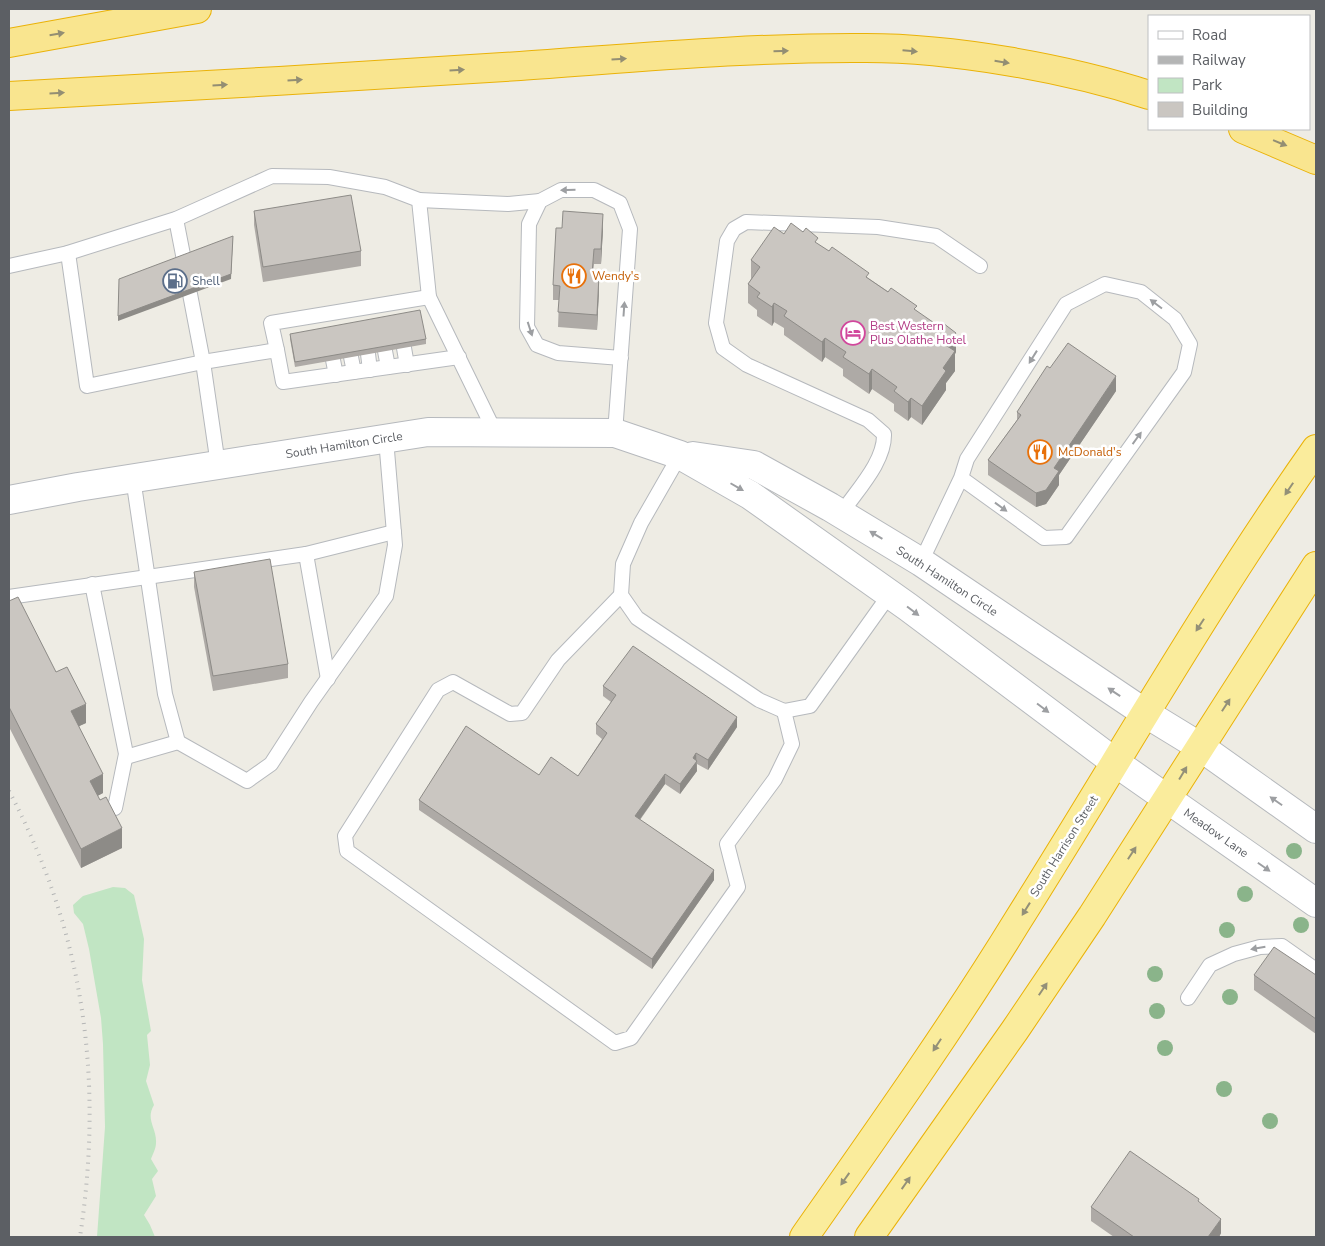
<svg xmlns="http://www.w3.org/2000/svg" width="1325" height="1246" font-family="'Nunito Sans',sans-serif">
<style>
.green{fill:#c1e5c3}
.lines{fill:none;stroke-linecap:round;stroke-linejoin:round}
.service-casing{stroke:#b6b9bd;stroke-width:16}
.minor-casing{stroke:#b6b9bd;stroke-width:30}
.trunk-casing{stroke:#eab208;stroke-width:30}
.motorway-casing{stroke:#eab208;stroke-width:30}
.service{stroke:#fff;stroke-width:14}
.minor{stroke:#fff;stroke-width:28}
.trunk{stroke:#faec9c;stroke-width:28}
.motorway{stroke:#f9e58f;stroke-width:28}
.rail{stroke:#b4b5b5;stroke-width:4;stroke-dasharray:1 6;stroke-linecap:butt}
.tree{fill:#8ab48a}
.wall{fill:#aeaaa6}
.shaded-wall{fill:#8d8b87}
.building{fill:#cac6c1;stroke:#8d8b87}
.oneway{fill:#938e73}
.oneway2{fill:#9d9fa2}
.oneway3{fill:#939078}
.labels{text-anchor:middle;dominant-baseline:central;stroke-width:5;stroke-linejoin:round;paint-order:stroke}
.food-label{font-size:12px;fill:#c56008;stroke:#fff;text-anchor:start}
.service-label{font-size:12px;fill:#4e5e75;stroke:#fff;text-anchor:start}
.hotel-label{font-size:12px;fill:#b23c85;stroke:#fff;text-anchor:start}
.street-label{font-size:12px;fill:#5c5f64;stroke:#fff}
</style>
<rect width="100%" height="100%" fill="#eeece4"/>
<path class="green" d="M113 887 125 888 134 895 144 939 142 980 151 1031 147 1035 150 1065 146 1081 154 1105C145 1120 157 1128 156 1143 156 1148 153 1154 151 1159L158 1171 152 1179 156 1196 144 1215 150 1225 155 1237H97L105 1127 103 1044 101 1018 89 949 83 924 74 913 73 905 83 896Z"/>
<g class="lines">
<g class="service-casing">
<g id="service">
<path d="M419 200 508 204 540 201"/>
<path d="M176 219 184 260"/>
<path d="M68 253 87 386 203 362 190 294"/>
<path d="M9 266 68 253 176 219 272 176 329 177 385 187 419 200 429 297 495 432"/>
<path d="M404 348 407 365"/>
<path d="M277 350 271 323 429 297"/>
<path d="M385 351 388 367"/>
<path d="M368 354 370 370"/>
<path d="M351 357 354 372"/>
<path d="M333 360 336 375"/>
<path d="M615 433 630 229 620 203 594 190H561L540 201 529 224 527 327 537 345 558 353 621 358"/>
<path d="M680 455 641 523 623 564 621 595 637 618 759 700 784 711 810 706 890 594"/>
<path d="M218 465 203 362 277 350 283 382 459 357"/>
<path d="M133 478 165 694 178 742 247 781 271 764 311 702 386 596 395 545 386 439"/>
<path d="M841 514C856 491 885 462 884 434L868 420 747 365 723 348 716 323 727 241 734 229 746 222 878 227 936 236 980 266"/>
<path d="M306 554 394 532"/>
<path d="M921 562 961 478 967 459 1066 304 1105 284 1141 292 1175 319 1190 344 1184 372 1066 537 1044 538 961 478"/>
<path d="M92 584 126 754 115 808"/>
<path d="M621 595 558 660 522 713 510 714 453 682 438 690 345 836 347 851 615 1043 631 1038 738 887 727 844 775 779 792 744 784 711"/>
<path d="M9 597 306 554 328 679"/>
<path d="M126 757 178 742"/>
<path d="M1188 998 1210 965 1234 954 1260 947 1282 946 1316 970"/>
</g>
</g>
<g class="minor-casing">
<g id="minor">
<path d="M693 456 754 465 830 507 921 562 1145 713 1199 746 1316 829"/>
<path d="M9 500 78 487 428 432 615 433 680 455 750 495 908 607 1116 763 1316 903"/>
</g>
</g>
<g class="trunk-casing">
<g id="trunk">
<path d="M804 1237C877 1133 951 1029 1018 920 1117 763 1209 601 1316 449"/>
<path d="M869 1237 1015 1030 1092 916 1316 566"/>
</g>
</g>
<g class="motorway-casing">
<g id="motorway">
<path d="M9 43 197 9"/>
<path d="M9 96C179 87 350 77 520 66 635 58 751 47 866 48 952 48 1066 68 1149 95"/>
<path d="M1243 129 1316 160"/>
</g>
</g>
<use href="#service" class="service"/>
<use href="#minor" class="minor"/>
<use href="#trunk" class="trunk"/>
<use href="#motorway" class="motorway"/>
<path class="rail" d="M9 791C84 933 104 1079 80 1237"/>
</g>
<g class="tree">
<circle cx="1294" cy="851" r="8"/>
<circle cx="1245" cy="894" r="8"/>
<circle cx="1301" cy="925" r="8"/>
<circle cx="1227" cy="930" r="8"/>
<circle cx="1155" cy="974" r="8"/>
<circle cx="1230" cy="997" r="8"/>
<circle cx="1157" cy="1011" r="8"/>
<circle cx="1165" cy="1048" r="8"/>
<circle cx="1224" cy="1089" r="8"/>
<circle cx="1270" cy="1121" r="8"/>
</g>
<g class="wall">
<path d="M254 211 361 251V266L263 282 254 225Z"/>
<path d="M603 229 601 264H594L593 274 599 289 597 330 558 327 559 300H553V285Z"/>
<path d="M784 234 818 244 917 311 956 352 955 354V371L946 383V390L922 425 911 417 908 421 894 411V404L872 389 869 394 843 376V369L825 357 822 362 784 335V328L774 322 772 326 757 316V310L748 303V284L751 279V260Z"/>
<path d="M290 334 426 339V344L295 367 290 339Z"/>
<path d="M1050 368 1116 391 1059 475V485L1046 504 1036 507 988 475V460L1017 420V412Z"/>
<path d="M194 572 288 664V678L213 691 194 587Z"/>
<path d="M9 601 56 672 86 723 79 726 103 793 97 796 122 848 81 868 9 727Z"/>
<path d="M603 686 737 727 708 770 697 764V771L680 794 665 784 640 820 714 880 652 969 419 810V800L539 775 578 776 602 739 596 734V724L611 702 603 696Z"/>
<path d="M1254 975H1316V1034L1254 990Z"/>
<path d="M1199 1203 1221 1233 1219 1237H1114L1091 1221V1207Z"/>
</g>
<g class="shaded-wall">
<path d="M603 214V229L601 264V249Z"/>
<path d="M233 236 231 279 118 321V316Z"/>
<path d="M599 275V289L597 330V315Z"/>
<path d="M774 303V322L772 326V307Z"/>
<path d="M956 333V352L955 354V371L946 383V390L922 425V406L943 368 947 346Z"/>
<path d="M825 338V357L822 362V342Z"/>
<path d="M872 369V389L869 394V374Z"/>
<path d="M1116 376V391L1059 475V485L1046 504 1036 507V493L1054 468Z"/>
<path d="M911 398V417L908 421V402Z"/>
<path d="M86 704V723L71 730V711Z"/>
<path d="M737 717V727L708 770V760Z"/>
<path d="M696 753 697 771 680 794V784L693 758Z"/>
<path d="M103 774V793L90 800V781Z"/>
<path d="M665 774V784L635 826V816Z"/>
<path d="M122 828V848L81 868V849Z"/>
<path d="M714 870V880L652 969V959Z"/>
<path d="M1221 1219V1233L1219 1237H1208Z"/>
</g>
<g class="building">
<path d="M351 195 361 251 263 267 254 211Z"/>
<path d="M563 211 603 214 601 249H594L592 274 599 275 597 315 558 312 560 286 553 285 556 228H562Z"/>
<path d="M791 223 803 232 806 228 818 238 815 242 829 251 832 247 869 273 866 277 888 292 891 288 917 306 914 309 940 327 943 323 956 333 947 346 955 351 943 368 946 371 922 406 911 398 908 402 894 391 897 387 872 369 869 374 843 357 846 352 825 338 822 342 784 316 787 311 774 303 772 307 757 297 760 293 748 284 760 267 751 260 774 227 784 234Z"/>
<path d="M233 236 231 274 118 316 119 279Z"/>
<path d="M420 310 426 339 295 362 290 334Z"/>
<path d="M1068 343 1116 376 1054 468 1059 471 1046 490 1036 493 988 460 1021 415 1017 412 1047 366 1050 368Z"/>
<path d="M270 559 288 664 213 676 194 572Z"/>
<path d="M18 597 56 672 67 667 86 704 71 711 103 774 90 781 100 800 106 797 122 828 81 849 9 707V601Z"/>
<path d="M633 646 737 717 708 760 696 753 693 758 697 761 680 784 665 774 635 816 714 870 652 959 419 800 466 726 539 775 551 757 578 776 607 733 596 724 616 695 603 686Z"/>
<path d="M1274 947 1316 975V1019L1254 975Z"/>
<path d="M1130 1151 1199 1199 1198 1201 1221 1219 1208 1237H1134L1091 1207Z"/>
</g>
<defs><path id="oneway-solid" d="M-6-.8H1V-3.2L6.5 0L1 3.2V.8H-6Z" transform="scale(1.25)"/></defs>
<g class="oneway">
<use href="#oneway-solid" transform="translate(57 34) rotate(-10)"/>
<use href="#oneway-solid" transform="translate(781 51) rotate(-2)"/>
<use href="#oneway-solid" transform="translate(910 51) rotate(5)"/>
<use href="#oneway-solid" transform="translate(619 59) rotate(-4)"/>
<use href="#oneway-solid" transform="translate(1002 62) rotate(9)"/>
<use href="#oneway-solid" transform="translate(457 70) rotate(-4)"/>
<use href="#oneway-solid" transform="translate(295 80) rotate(-4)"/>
<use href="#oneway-solid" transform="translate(220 85) rotate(-3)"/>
<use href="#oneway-solid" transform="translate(57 93) rotate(-3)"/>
<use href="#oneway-solid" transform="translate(1280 143) rotate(22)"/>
</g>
<g class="oneway2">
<use href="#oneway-solid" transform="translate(568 190) rotate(179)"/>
<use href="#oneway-solid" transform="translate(1156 304) rotate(-143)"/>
<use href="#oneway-solid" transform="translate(624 309) rotate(-86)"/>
<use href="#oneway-solid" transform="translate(530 329) rotate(72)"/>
<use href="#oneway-solid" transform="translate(1033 357) rotate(122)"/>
<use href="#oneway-solid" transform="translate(1137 438) rotate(-54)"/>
<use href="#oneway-solid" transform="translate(737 487) rotate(30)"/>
<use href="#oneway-solid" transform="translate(1001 507) rotate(36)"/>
<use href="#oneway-solid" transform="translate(876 535) rotate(-149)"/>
<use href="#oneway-solid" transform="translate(913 611) rotate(37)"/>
<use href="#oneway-solid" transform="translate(1114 692) rotate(-146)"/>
<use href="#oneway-solid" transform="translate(1043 708) rotate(37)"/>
<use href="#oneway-solid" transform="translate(1276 801) rotate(-145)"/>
<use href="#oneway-solid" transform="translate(1264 867) rotate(35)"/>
<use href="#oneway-solid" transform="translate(1258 948) rotate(170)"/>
</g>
<g class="oneway3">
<use href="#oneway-solid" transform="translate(1289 489) rotate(124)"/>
<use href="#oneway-solid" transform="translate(1200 625) rotate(123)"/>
<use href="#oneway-solid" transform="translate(1226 705) rotate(-57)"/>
<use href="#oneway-solid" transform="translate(1183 773) rotate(-59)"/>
<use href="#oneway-solid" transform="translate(1132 853) rotate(-57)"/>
<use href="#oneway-solid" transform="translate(1026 909) rotate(122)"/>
<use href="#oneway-solid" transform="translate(1043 989) rotate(-56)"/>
<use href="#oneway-solid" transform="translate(937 1045) rotate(123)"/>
<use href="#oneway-solid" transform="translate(845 1179) rotate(125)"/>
<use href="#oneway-solid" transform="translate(906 1183) rotate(-55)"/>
</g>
<defs>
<g id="restaurant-ring" transform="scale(1.25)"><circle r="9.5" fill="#fff" stroke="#e8710a" stroke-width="1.5"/><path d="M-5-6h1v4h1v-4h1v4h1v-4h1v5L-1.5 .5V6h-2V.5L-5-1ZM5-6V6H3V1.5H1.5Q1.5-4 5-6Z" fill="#e8710a"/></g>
<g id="fuel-ring" transform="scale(1.25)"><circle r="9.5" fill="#fff" stroke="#5c6f8a" stroke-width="1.5"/><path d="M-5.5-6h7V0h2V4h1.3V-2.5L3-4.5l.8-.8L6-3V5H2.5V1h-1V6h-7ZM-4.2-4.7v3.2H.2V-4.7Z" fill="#5c6f8a"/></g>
<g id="hotel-ring" transform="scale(1.25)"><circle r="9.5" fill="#fff" stroke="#d1479c" stroke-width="1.5"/><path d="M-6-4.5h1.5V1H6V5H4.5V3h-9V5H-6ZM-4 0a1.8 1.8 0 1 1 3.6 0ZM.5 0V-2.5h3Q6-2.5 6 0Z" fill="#d1479c"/></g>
</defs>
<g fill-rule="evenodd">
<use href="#restaurant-ring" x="574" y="276"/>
<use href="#fuel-ring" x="175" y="281"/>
<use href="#hotel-ring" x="853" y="333"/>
<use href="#restaurant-ring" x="1040" y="452"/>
</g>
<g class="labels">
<g class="food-label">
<text x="592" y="276">Wendy's</text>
<text x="1058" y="452">McDonald's</text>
</g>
<g class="service-label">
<text x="192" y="281">Shell</text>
</g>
<g class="hotel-label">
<text x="870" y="326">Best Western<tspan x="870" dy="14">Plus Olathe Hotel</tspan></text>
</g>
<g class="street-label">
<text transform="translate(344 445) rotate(-9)">South Hamilton Circle</text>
<text transform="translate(947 581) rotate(33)">South Hamilton Circle</text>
<text transform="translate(1216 833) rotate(35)">Meadow Lane</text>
<text transform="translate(1064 846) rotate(-58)">South Harrison Street</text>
</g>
</g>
<rect width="1325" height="1246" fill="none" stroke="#5c5f64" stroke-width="20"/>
<rect x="1148" y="15" width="162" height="115" fill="#ffffff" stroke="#bebfc1"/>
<rect x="1158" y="31" width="25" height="8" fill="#ffffff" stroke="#bebfc1"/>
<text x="1192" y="40" font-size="15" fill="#5c5f64">Road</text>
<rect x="1158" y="56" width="25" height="8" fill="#b4b5b5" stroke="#bebfc1"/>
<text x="1192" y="65" font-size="15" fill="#5c5f64">Railway</text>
<rect x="1158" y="78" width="25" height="15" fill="#c1e5c3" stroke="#bebfc1"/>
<text x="1192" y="90" font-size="15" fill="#5c5f64">Park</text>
<rect x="1158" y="102" width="25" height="15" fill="#cac6c1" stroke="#bebfc1"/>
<text x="1192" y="115" font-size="15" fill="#5c5f64">Building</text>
</svg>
